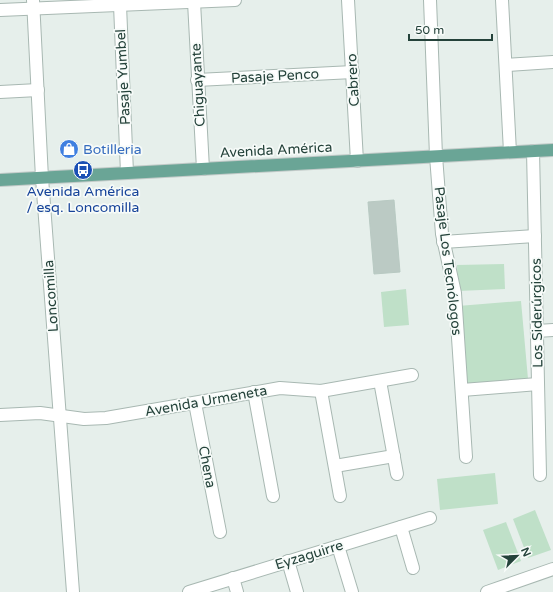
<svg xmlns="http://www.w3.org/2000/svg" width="553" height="592" font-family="'Varela Round',sans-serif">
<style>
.green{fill:#bfe0c8}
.building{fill:#bbcac4;stroke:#b8c9c2}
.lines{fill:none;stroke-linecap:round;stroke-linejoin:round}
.minor-casing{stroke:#a8b8b2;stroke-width:14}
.major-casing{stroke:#c2cac8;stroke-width:14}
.minor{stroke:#fff;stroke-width:12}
.major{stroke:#6aa596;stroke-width:12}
.labels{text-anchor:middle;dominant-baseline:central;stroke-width:3.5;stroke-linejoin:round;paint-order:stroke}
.street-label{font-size:14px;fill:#24423a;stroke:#f7fbf9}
.shop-label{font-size:14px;fill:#366cbe;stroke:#f7fbf9;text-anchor:start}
.transit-label{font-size:14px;fill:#164399;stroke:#f7fbf9}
</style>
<rect width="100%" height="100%" fill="#e6efeb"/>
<g class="green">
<path d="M504 264 505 289 458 291 457 265Z"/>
<path d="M406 289 409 325 384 327 381 292Z"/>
<path d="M521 301 528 379 465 385 458 306Z"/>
<path d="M495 473 498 504 440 510 437 479Z"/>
<path d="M535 510 551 550 528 558 513 519Z"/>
<path d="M506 522 521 561 498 570 483 530Z"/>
</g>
<path class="building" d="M394 200 400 272 374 274 368 202Z"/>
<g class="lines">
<g class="minor-casing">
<g id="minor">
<path d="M33 0 42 178 73 592"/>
<path d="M348 0 357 161"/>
<path d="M430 0 436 156 442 234 455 293 466 457"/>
<path d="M502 0 510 152"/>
<path d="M194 2 203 169"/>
<path d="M120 5 127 173"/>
<path d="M0 10 235 0"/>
<path d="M506 65 553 62"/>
<path d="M197 80 353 72"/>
<path d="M0 92 38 90"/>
<path d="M533 151 540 475"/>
<path d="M443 242 535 236"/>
<path d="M537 331 553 330"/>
<path d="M380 381 397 474"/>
<path d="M462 390 538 384"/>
<path d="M321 391 340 496"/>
<path d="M254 392 273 496"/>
<path d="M195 403 220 532"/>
<path d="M0 415 40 413 84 419 106 418 280 388 321 391 412 375"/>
<path d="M335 466 394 456"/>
<path d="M401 527 413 568"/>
<path d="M338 546 352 592"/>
<path d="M288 561 297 592"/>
<path d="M233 578 237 592"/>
<path d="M189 592 430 518"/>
<path d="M487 592 553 569"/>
</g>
</g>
<g class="major-casing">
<path id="major" d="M0 180 553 150"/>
</g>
<use href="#minor" class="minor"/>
<use href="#major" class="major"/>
</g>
<defs>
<g id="shop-disc" transform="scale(1)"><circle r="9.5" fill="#3f7fe0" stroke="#f7fbf9"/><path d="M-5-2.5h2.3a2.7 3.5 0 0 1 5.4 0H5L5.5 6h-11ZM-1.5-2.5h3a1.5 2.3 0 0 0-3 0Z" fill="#fff"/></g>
<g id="bus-disc" transform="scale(1)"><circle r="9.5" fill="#1a4fb4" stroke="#f7fbf9"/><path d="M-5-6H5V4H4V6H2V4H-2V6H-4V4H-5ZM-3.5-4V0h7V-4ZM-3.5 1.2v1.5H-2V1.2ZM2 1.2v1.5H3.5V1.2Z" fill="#fff"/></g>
</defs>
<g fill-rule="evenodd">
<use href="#shop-disc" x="69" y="149"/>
<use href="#bus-disc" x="83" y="170"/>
</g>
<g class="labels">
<g class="street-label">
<text transform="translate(275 76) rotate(-3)">Pasaje Penco</text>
<text transform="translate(123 77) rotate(-93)">Pasaje Yumbel</text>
<text transform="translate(353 80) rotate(-93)">Cabrero</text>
<text transform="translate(198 85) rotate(-93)">Chiguayante</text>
<text transform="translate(276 150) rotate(-3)">Avenida América</text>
<text transform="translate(448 261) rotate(83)">Pasaje Los Tecnólogos</text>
<text transform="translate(51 296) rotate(-94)">Loncomilla</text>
<text transform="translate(537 313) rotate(-91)">Los Siderúrgicos</text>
<text transform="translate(206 401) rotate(-10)">Avenida Urmeneta</text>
<text transform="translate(207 467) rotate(79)">Chena</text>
<text transform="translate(309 555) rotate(-17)">Eyzaguirre</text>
</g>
<g class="shop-label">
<text x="83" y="149">Botilleria</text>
</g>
<g class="transit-label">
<text x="83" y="191">Avenida América<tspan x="83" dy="16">/ esq. Loncomilla</tspan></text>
</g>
</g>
<g transform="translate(517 556) rotate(66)" stroke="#f7fbf9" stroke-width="3" paint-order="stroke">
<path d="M0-3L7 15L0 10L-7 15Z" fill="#24423a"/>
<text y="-6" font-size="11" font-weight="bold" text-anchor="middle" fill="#24423a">N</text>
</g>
<path d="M409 34v6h83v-6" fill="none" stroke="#24423a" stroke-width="2"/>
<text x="415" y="34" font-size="12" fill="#24423a" stroke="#f7fbf9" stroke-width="3" paint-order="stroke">50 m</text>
</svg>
